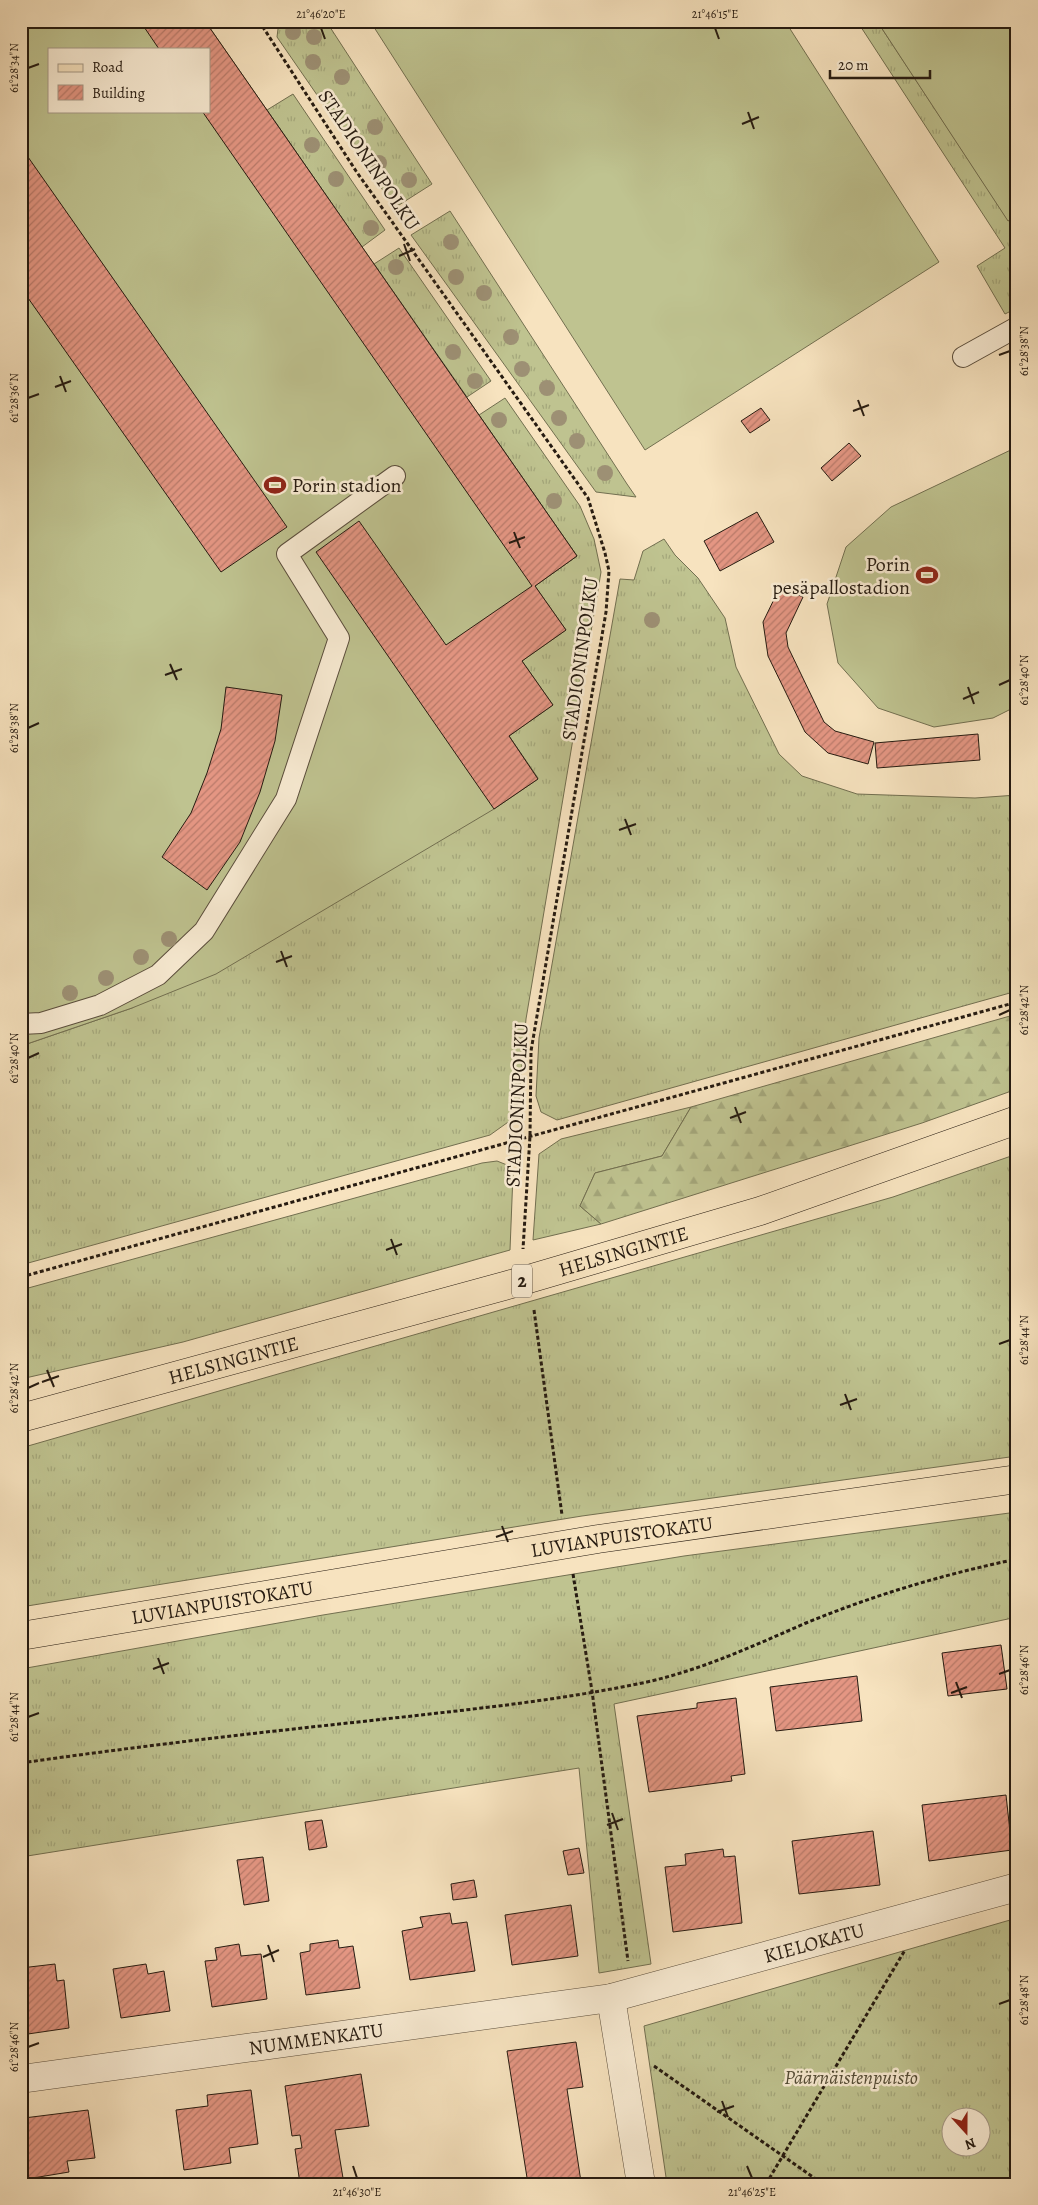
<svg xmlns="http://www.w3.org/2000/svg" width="1038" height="2205" font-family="Alegreya,serif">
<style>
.grass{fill:url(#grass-tufts);stroke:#726f50;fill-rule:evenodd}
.forest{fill:url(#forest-firs);stroke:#726f50}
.garden{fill:#bfc390;stroke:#726f50;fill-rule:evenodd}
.building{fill:url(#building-hatch);stroke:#261b11}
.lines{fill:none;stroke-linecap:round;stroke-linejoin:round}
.lane-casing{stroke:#5a4d3c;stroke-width:22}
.street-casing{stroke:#5a4d3c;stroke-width:29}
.primary-casing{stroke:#261b11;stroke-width:29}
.highway-casing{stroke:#261b11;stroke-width:29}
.path{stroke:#261b11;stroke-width:3;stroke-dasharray:4 2.5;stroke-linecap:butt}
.lane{stroke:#faedd5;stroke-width:20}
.street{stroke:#faedd5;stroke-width:28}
.primary{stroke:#f7e3bf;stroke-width:28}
.highway{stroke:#f7e3bf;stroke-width:28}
.tree{fill:#9d9074}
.ticks{fill:none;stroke:#261b11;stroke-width:2}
.labels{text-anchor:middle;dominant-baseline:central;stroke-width:5;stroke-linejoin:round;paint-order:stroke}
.shield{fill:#faedd5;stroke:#665a4c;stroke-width:1}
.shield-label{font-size:19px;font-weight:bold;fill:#261b11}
.street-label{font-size:20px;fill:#261b11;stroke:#faedd5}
.poi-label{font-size:20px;fill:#261b11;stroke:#faedd5;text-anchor:start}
.park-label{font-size:20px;font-style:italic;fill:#544d37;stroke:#faedd5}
.neatline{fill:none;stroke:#261b11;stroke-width:2}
.ticks-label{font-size:12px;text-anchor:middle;fill:#261b11}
</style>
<defs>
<pattern id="grass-tufts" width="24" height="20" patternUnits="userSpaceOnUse" patternTransform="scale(1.25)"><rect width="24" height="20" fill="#bfc390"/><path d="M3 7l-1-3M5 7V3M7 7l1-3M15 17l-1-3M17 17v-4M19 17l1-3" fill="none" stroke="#a4a77b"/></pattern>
<pattern id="forest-firs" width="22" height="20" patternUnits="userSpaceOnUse" patternTransform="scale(1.25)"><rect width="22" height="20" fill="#bfc390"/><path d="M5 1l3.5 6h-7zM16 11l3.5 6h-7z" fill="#a4a77b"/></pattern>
<pattern id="building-hatch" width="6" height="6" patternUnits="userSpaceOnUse" patternTransform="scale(1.25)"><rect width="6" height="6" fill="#e49683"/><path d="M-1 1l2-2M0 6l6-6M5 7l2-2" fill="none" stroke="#b97a6a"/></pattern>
</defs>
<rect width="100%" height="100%" fill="#f7e3bf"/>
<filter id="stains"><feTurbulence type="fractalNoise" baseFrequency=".004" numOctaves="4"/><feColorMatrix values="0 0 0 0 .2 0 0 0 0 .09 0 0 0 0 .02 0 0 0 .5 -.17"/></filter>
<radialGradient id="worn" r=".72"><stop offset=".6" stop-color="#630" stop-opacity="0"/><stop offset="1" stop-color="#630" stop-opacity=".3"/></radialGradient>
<g class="grass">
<path d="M279 21H326L432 184 399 205 391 202 277 37Z"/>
<path d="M857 21H877L1008 220 1017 215V308L1005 314 977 266 1005 248Z"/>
<path d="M293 94 385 230 362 247 267 110Z"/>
<path d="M450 211 627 484 636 497 596 492 411 235Z"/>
<path d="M399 248 491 381 467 397 374 264Z"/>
<path d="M505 398 580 506 594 539 601 572 526 1019 519 1100 511 1120 490 1135 21 1265V1046L132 1008 538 778 509 736 535 586 577 556 479 415Z"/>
<path d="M664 539 675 555 698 578 725 618 736 667 779 754 802 776 857 794 975 798 1017 795V991L557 1120 541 1112 536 1096 539 1038 620 579 634 580 643 551Z"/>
<path d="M691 1107 662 1156 595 1173 580 1206 601 1224 533 1240 539 1154 561 1139Z"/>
<path d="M1017 1154V1456L582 1516 21 1607V1448L893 1197Z"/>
<path d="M497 1161 507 1165 513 1174 510 1250 183 1342 21 1379V1290L482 1163Z"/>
<path d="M1017 1512V1617L614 1704 651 1964 599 1973 579 1768 21 1857V1669L323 1615 684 1556Z"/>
<path d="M1017 1918V2184H667L644 2026ZM950 2118H980V2148H950Z"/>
</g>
<path class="forest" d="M1017 1014V1089L922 1123 601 1224 580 1206 595 1173 662 1156 691 1107Z"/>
<g class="garden">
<path d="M21 21H205L577 556 535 586 566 630 522 661 553 705 509 736 538 779 494 809 216 974 132 1008 21 1046ZM49 49H209V111H49Z"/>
<path d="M370 21H785L939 262 645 450Z"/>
<path d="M877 21H1017V215L1008 221Z"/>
<path d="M1017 447V706L993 718 934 727 878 708 838 663 827 604 846 547 891 507Z"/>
</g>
<g class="building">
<path d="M140 21H205L577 556 535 586 566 630 522 661 553 705 509 736 538 779 494 809 316 552 359 521 446 645 532 586 202 111H209V49H159Z"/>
<path d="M21 147 287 527 221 572 21 288Z"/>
<path d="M761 408 770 420 750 433 741 421Z"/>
<path d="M849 443 861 456 832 481 821 468Z"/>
<path d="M757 512 774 542 720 571 704 541Z"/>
<path d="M780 587 803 597 786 633 788 647 824 722 835 731 874 742 868 764 828 753 805 732 768 656 763 622Z"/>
<path d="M226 687 282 695 275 741 260 792 240 842 207 890 162 857 191 813 207 773 221 729Z"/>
<path d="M978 734 980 760 877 768 875 743Z"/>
<path d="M1001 1645 1007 1689 948 1696 942 1653Z"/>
<path d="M857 1676 862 1721 776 1731 770 1687Z"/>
<path d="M736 1698 745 1774 731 1776 732 1781 649 1792 637 1716 697 1708V1703Z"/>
<path d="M1006 1795 1012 1850 929 1861 922 1805Z"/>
<path d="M322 1820 327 1847 309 1850 305 1822Z"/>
<path d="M873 1831 880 1885 799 1894 792 1841Z"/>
<path d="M579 1848 584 1873 568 1875 563 1851Z"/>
<path d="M723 1849 724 1857 735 1856 742 1923 673 1932 665 1867 686 1865 685 1854Z"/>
<path d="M263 1857 269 1901 244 1905 237 1860Z"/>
<path d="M474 1880 477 1897 453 1900 451 1884Z"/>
<path d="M571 1905 578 1956 512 1965 505 1915Z"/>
<path d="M450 1913 452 1924 467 1922 475 1971 410 1980 402 1931 423 1927 420 1917Z"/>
<path d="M338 1940 339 1948 353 1946 360 1988 306 1995 300 1953 310 1951V1944Z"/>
<path d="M239 1944 241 1956 261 1954 267 1999 212 2007 205 1961 217 1960 215 1948Z"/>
<path d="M55 1964 57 1981 64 1980 69 2028 21 2035V1968Z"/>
<path d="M146 1964 148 1974 164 1971 170 2011 121 2018 113 1969Z"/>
<path d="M576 2042 583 2087 567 2089 581 2182 528 2184 507 2051Z"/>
<path d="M361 2074 369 2126 335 2130 344 2184H300L295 2149 302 2148 300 2135 292 2136 285 2086Z"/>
<path d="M251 2090 258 2144 229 2148 231 2163 184 2170 176 2110 208 2106 207 2095Z"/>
<path d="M88 2110 95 2158 67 2161 69 2172 21 2180V2141L26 2140 24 2118Z"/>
<path d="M30 2178 31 2184H21V2180Z"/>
<path d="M387 2178 388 2184H367V2181Z"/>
</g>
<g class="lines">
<g class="lane-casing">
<g id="lane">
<path d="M963 357 1017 327"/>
<path d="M21 1024 41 1023 100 1005 158 975 204 931 286 799 339 638 287 554 395 476"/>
</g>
</g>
<g class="street-casing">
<g id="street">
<path d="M611 1998 641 2184"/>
<path id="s1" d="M21 2079 611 1998 1017 1887"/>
</g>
</g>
<g class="primary-casing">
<g id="primary">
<path id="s2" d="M21 1636 598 1539 1017 1479"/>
</g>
</g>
<g class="highway-casing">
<g id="highway">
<path id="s3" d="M21 1418 515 1283 760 1211 1017 1120"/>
</g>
</g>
<g class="path">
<path d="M259 21 356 171 588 498 605 553 609 571 606 612 531 1051 530 1136 523 1249"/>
<path d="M21 1277 1017 1002"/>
<path d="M534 1310 562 1515"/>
<path d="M573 1574 592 1691 628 1961"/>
<path d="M21 1763C133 1747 245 1734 358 1722 455 1711 552 1702 647 1682 704 1669 753 1646 806 1623 874 1595 945 1574 1017 1559"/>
<path d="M654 2066 823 2184"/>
<path d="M766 2184 905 1950"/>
</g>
<use href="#lane" class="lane"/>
<use href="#street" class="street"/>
<use href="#primary" class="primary"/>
<use href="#highway" class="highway"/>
</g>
<g class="tree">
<circle cx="293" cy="32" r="8"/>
<circle cx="314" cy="37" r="8"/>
<circle cx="313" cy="62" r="8"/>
<circle cx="342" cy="77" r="8"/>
<circle cx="375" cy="127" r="8"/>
<circle cx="312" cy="145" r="8"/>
<circle cx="379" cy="163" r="8"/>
<circle cx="336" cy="179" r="8"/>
<circle cx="409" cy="180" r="8"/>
<circle cx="371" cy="228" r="8"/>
<circle cx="451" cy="242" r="8"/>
<circle cx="396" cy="267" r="8"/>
<circle cx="456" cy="277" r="8"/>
<circle cx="484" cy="293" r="8"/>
<circle cx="511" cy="337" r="8"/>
<circle cx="453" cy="352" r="8"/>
<circle cx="522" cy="369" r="8"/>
<circle cx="475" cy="381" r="8"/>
<circle cx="547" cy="388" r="8"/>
<circle cx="559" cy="418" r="8"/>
<circle cx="499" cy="420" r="8"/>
<circle cx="577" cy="441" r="8"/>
<circle cx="605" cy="473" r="8"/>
<circle cx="554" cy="501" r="8"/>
<circle cx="652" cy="620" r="8"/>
<circle cx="169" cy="939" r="8"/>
<circle cx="141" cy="957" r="8"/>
<circle cx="106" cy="978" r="8"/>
<circle cx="70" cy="993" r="8"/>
</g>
<path class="ticks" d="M321 28 325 39M715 28 719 39M28 68 39 64M748 112 754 129M742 124 759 117M404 244 410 261M399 256 415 249M999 355 1010 351M60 376 66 392M55 387 71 381M28 398 39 394M858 400 864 416M853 411 869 405M514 532 520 548M509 543 525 537M170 664 177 680M165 675 182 669M999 685 1010 680M968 687 974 704M963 699 979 692M28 728 39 723M625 819 631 835M619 830 636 824M281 951 287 967M276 962 292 956M999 1015 1010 1010M28 1058 39 1053M735 1107 741 1123M730 1118 746 1112M391 1239 397 1255M386 1250 402 1244M999 1344 1010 1340M47 1370 54 1387M42 1382 59 1376M28 1388 39 1383M845 1394 851 1410M840 1405 857 1399M502 1526 508 1542M496 1537 513 1531M158 1658 164 1674M153 1669 169 1663M999 1674 1010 1670M956 1682 962 1698M951 1693 967 1687M28 1717 39 1713M612 1813 618 1830M607 1825 623 1819M268 1945 274 1962M263 1957 279 1950M999 2004 1010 2000M28 2047 39 2043M722 2101 728 2117M717 2112 734 2106M353 2166 357 2178M747 2166 752 2178"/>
<defs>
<g id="stadium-bare" transform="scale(1.725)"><path d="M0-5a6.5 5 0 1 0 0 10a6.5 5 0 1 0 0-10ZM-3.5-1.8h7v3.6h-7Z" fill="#8f2418" stroke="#faedd5" stroke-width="2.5" paint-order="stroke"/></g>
</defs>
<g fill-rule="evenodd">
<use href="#stadium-bare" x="275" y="485"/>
<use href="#stadium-bare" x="927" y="575"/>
</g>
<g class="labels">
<rect class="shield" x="512" y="1264.5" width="20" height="33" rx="4"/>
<g class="shield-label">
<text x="522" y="1281">2</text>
</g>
<g class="street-label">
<text transform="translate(369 160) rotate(56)">STADIONINPOLKU</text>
<text transform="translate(580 659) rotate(-82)">STADIONINPOLKU</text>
<text transform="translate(517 1105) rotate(-87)">STADIONINPOLKU</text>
<text stroke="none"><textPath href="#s3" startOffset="625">HELSINGINTIE</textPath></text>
<text stroke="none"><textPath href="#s3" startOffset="220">HELSINGINTIE</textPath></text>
<text stroke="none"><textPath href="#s2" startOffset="609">LUVIANPUISTOKATU</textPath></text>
<text stroke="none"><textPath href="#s2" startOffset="204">LUVIANPUISTOKATU</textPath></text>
<text stroke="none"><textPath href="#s1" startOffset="806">KIELOKATU</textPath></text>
<text stroke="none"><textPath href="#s1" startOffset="298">NUMMENKATU</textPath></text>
</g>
<g class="poi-label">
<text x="292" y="485">Porin stadion</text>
<text x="910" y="564" text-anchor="end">Porin<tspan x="910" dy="23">pesäpallostadion</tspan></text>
</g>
<g class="park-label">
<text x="851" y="2077">Päärnäistenpuisto</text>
</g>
</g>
<rect width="1038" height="2205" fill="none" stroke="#f7e3bf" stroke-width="55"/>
<rect x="48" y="48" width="162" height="65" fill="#faedd5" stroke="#a59987"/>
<rect x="58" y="64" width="25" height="8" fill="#f7e3bf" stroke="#a59987"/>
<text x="92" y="72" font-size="15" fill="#261b11">Road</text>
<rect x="58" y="85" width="25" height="15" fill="url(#building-hatch)" stroke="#a59987"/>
<text x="92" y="98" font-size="15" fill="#261b11">Building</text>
<g transform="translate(966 2132) rotate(159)"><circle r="24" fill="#faedd5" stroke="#a59987"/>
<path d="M0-4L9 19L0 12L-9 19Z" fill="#8f2418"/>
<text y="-8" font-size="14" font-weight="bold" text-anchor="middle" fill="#261b11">N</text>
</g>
<path d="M830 70v8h100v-8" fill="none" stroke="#261b11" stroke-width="2.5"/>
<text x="838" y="70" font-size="15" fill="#261b11" stroke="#faedd5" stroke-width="4" paint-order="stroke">20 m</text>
<rect x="28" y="28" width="982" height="2150" class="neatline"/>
<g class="ticks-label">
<text x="321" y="18">21°46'20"E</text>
<text x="715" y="18">21°46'15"E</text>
<text transform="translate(14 68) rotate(-90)" y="4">61°28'34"N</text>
<text transform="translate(1024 351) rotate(-90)" y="4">61°28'38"N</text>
<text transform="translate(14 398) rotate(-90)" y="4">61°28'36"N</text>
<text transform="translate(1024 680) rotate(-90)" y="4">61°28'40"N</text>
<text transform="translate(14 728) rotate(-90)" y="4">61°28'38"N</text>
<text transform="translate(1024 1010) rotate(-90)" y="4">61°28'42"N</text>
<text transform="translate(14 1058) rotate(-90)" y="4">61°28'40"N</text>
<text transform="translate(1024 1340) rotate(-90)" y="4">61°28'44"N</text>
<text transform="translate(14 1388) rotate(-90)" y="4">61°28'42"N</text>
<text transform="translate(1024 1670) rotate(-90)" y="4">61°28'46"N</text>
<text transform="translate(14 1717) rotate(-90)" y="4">61°28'44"N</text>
<text transform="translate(1024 2000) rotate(-90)" y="4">61°28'48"N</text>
<text transform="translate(14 2047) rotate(-90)" y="4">61°28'46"N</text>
<text x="357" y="2196">21°46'30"E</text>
<text x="752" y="2196">21°46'25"E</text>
</g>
<rect width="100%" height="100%" filter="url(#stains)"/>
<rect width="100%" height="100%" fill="url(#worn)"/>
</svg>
